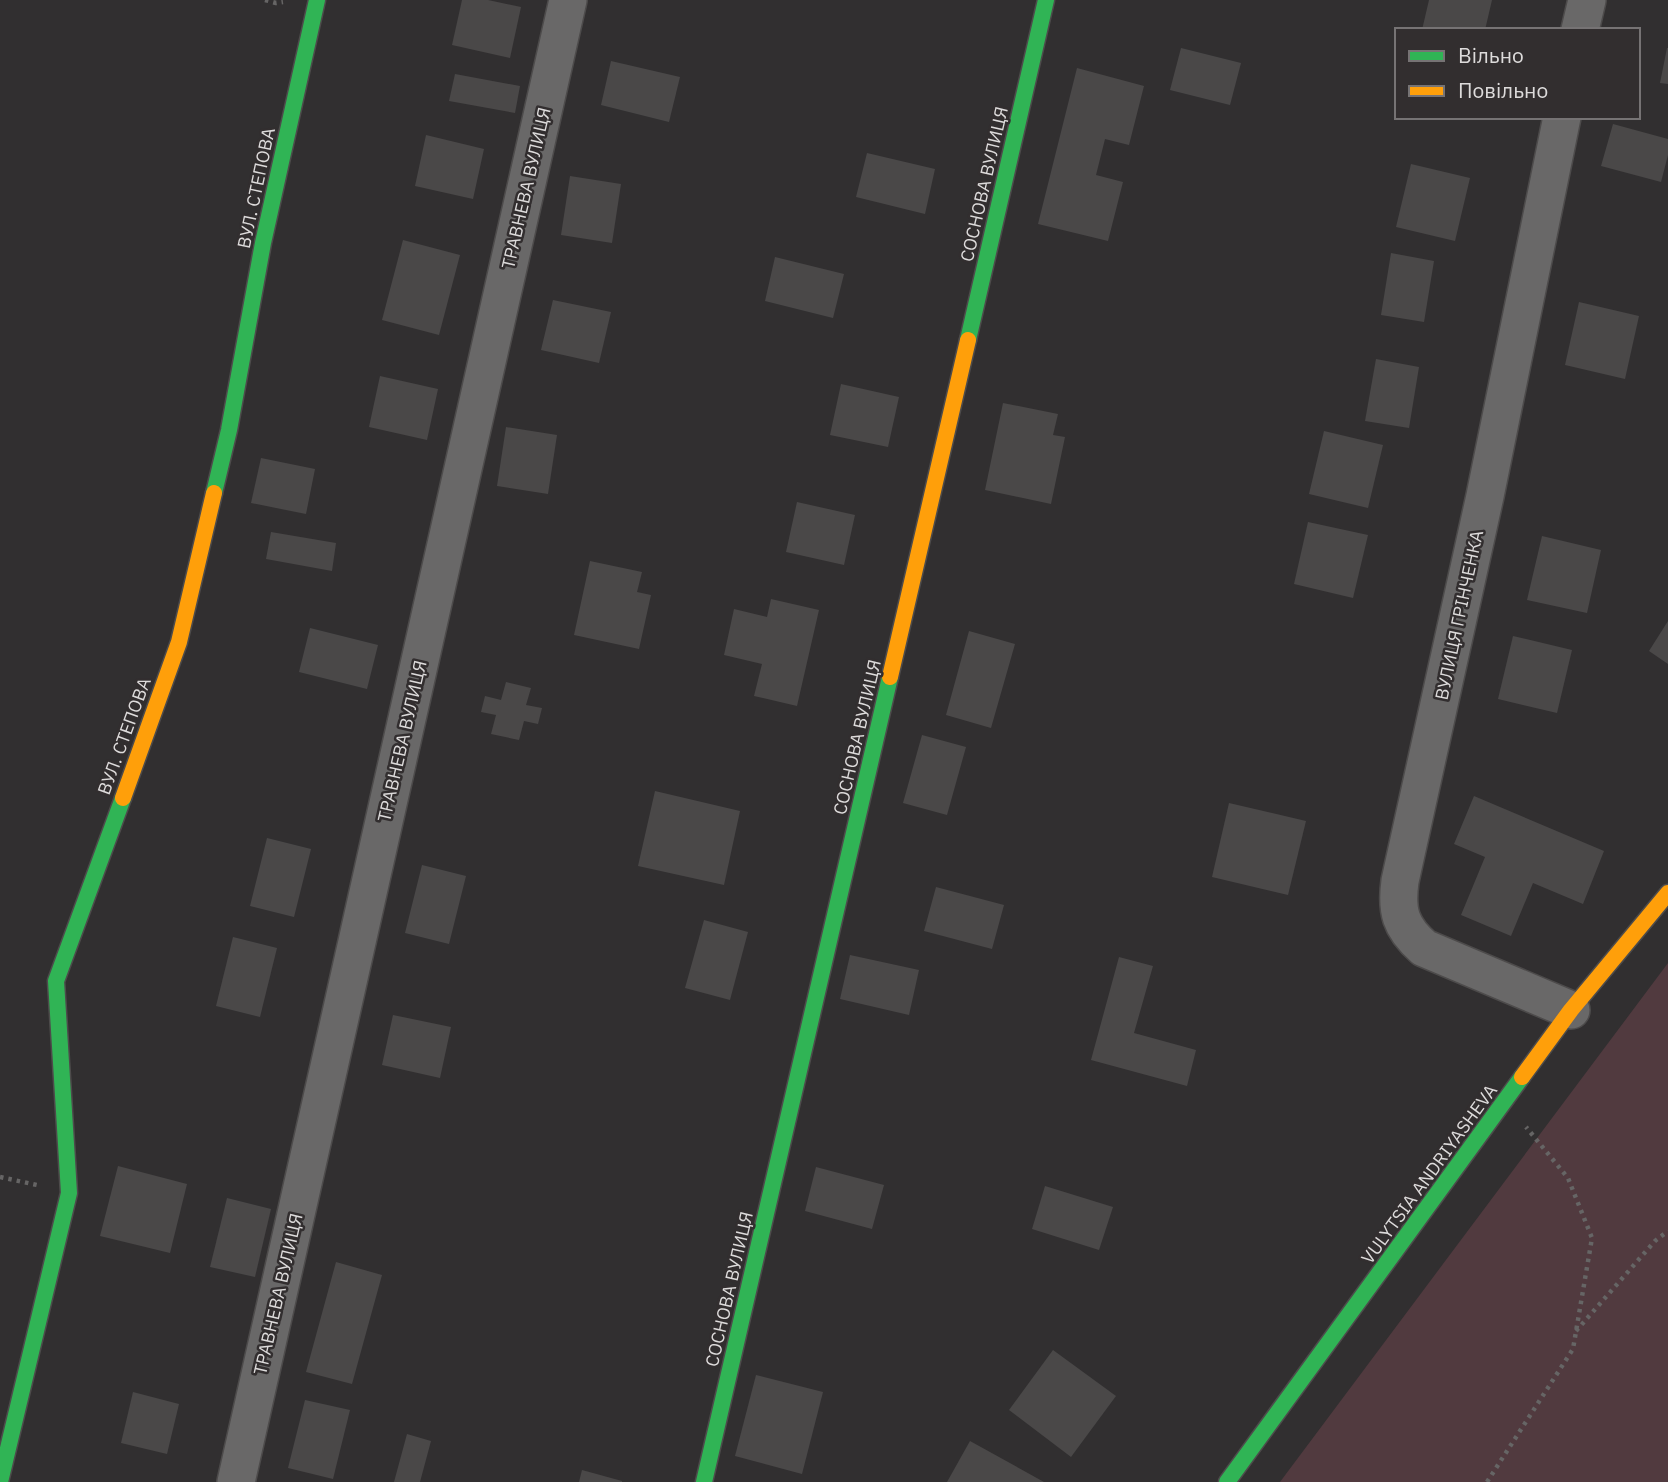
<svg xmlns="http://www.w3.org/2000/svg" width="1668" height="1482" font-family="'IBM Plex Sans',sans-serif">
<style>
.green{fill:#513a3f}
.building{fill:#4a4848}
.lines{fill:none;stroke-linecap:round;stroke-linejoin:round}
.street-casing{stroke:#4d4b4b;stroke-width:40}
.fast-casing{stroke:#4d4b4b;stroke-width:19}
.slow-casing{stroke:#4d4b4b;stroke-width:19}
.path{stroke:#666565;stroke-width:4.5;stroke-dasharray:3.5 5;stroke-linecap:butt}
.street{stroke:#696868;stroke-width:37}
.fast{stroke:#30b455;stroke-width:16}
.slow{stroke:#ff9f0a;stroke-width:16}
.labels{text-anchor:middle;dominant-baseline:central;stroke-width:5;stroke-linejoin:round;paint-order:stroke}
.street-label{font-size:18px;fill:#dddbdb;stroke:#322e2f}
</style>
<rect width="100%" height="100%" fill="#312f30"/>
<path class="green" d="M1668 962V1482H1280L1668 963Z"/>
<g class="building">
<path d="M462 0H488L521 7 510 58 452 45Z"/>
<path d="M1429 0H1492L1485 30H1422Z"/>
<path d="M1181 48 1241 63 1230 105 1170 90Z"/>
<path d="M1667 48H1668V84L1660 83Z"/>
<path d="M611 61 680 77 669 122 601 105Z"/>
<path d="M1077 68 1144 86 1129 145 1105 139 1096 175 1123 182 1108 241 1038 224Z"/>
<path d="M455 74 520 86 515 113 449 101Z"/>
<path d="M1613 124 1668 139V155L1661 182 1601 166Z"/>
<path d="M426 135 484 149 473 199 415 186Z"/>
<path d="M867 153 935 169 925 214 856 197Z"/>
<path d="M1411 164 1470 178 1455 241 1396 227Z"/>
<path d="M570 176 621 184 612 243 561 235Z"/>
<path d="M403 240 460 255 439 335 382 320Z"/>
<path d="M1391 253 1434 261 1424 322 1381 315Z"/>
<path d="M775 257 844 274 833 318 765 301Z"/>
<path d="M553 300 611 312 599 363 541 350Z"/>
<path d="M1579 302 1639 316 1625 379 1565 365Z"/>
<path d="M1376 359 1419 367 1409 428 1365 421Z"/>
<path d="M380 376 438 389 427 440 369 427Z"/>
<path d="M841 384 899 397 888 447 830 435Z"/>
<path d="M1003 403 1058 414 1053 435 1065 437 1051 504 985 490Z"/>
<path d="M506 427 557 435 548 494 497 486Z"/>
<path d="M1324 431 1383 445 1368 508 1309 494Z"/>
<path d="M261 458 315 469 306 514 251 503Z"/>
<path d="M797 502 855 515 844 565 786 552Z"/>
<path d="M1308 522 1368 535 1353 598 1294 584Z"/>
<path d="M271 532 336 543 332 571 266 559Z"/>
<path d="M1542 536 1601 550 1587 613 1527 600Z"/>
<path d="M590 561 642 572 637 592 651 595 639 649 574 635Z"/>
<path d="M771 599 819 610 797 706 754 696 762 664 724 655 734 609 767 617Z"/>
<path d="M1668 621V664L1649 651Z"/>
<path d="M310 628 378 645 367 689 299 672Z"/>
<path d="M969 631 1015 644 991 728 946 715Z"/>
<path d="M1513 636 1572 650 1557 713 1498 699Z"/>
<path d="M506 682 531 688 526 705 542 708 538 724 524 721 519 740 491 734 496 715 481 712 485 696 501 700Z"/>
<path d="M922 735 966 747 947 815 903 803Z"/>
<path d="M655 791 740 811 724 885 638 866Z"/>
<path d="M1474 796 1604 851 1583 904 1533 883 1511 936 1461 915 1485 857 1454 844Z"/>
<path d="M1229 803 1306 821 1288 895 1212 877Z"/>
<path d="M267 838 311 849 294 917 250 906Z"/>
<path d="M422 865 466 876 449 944 405 933Z"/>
<path d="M936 887 1004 905 992 949 924 931Z"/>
<path d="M704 920 748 932 730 1000 685 988Z"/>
<path d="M233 937 277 948 260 1017 216 1006Z"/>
<path d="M850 955 919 970 909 1015 840 999Z"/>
<path d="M1119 957 1153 966 1134 1033 1196 1050 1187 1086 1091 1060Z"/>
<path d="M393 1015 451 1027 440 1078 382 1065Z"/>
<path d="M118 1166 187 1184 170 1253 100 1236Z"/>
<path d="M816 1167 884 1185 872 1229 805 1211Z"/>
<path d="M1045 1186 1113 1207 1099 1250 1032 1229Z"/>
<path d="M227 1198 271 1209 255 1277 210 1267Z"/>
<path d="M336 1262 382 1275 352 1384 306 1372Z"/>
<path d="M1053 1350 1116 1396 1071 1457 1009 1410Z"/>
<path d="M756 1375 823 1392 802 1474 735 1456Z"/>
<path d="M133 1392 179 1404 167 1454 121 1443Z"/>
<path d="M305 1400 350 1410 333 1479 288 1468Z"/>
<path d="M407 1434 431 1441 420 1482H394Z"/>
<path d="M970 1441 1044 1482H947Z"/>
<path d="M582 1470 622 1481V1482H579Z"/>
</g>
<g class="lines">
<g class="street-casing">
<g id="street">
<path d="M1580 30 1587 0"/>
<path d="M1562 117 1485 496 1400 881C1396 911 1400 927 1424 948L1571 1010"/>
<path d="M236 1482 568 0"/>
</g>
</g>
<g class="fast-casing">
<g id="fast">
<path d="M968 340 1046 0"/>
<path d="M214 493 229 430 263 243 317 0"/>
<path d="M0 1482 69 1193 56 981 123 798"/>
<path d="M704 1482 890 677"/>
<path d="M1227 1482 1522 1077"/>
</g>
</g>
<g class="slow-casing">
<g id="slow">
<path d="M890 677 968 340"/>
<path d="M123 798 179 642 214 493"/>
<path d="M1522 1077 1571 1010 1668 893"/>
</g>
</g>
<g class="path">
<path d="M265 0 276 3 283 2"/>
<path d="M0 1177 37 1185"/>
<path d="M1576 1331 1655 1241 1668 1231"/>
<path d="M1487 1482 1573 1349 1592 1238 1568 1178 1526 1127"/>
</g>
<use href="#street" class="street"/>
<use href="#fast" class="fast"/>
<use href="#slow" class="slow"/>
</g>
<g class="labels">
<g class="street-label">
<text transform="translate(984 184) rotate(-77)">СОСНОВА ВУЛИЦЯ</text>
<text transform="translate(256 188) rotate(-78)">ВУЛ. СТЕПОВА</text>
<text transform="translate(526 188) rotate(-77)">ТРАВНЕВА ВУЛИЦЯ</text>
<text transform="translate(1459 615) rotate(-78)">ВУЛИЦЯ ГРІНЧЕНКА</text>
<text transform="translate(124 736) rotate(-70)">ВУЛ. СТЕПОВА</text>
<text transform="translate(857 737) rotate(-77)">СОСНОВА ВУЛИЦЯ</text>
<text transform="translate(402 741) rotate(-77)">ТРАВНЕВА ВУЛИЦЯ</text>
<text transform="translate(1429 1174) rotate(-54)">VULYTSIA ANDRIYASHEVA</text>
<text transform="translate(729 1289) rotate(-77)">СОСНОВА ВУЛИЦЯ</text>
<text transform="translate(278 1294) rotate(-77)">ТРАВНЕВА ВУЛИЦЯ</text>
</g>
</g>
<rect x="1395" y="28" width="245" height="91" fill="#322e2f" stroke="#767374" stroke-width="2"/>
<rect x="1409" y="51" width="35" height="10" fill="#30b455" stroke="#767374" stroke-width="2"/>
<text x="1458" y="63" font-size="21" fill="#dddbdb">Вільно</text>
<rect x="1409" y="86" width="35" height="10" fill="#ff9f0a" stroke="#767374" stroke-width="2"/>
<text x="1458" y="98" font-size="21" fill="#dddbdb">Повільно</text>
</svg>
